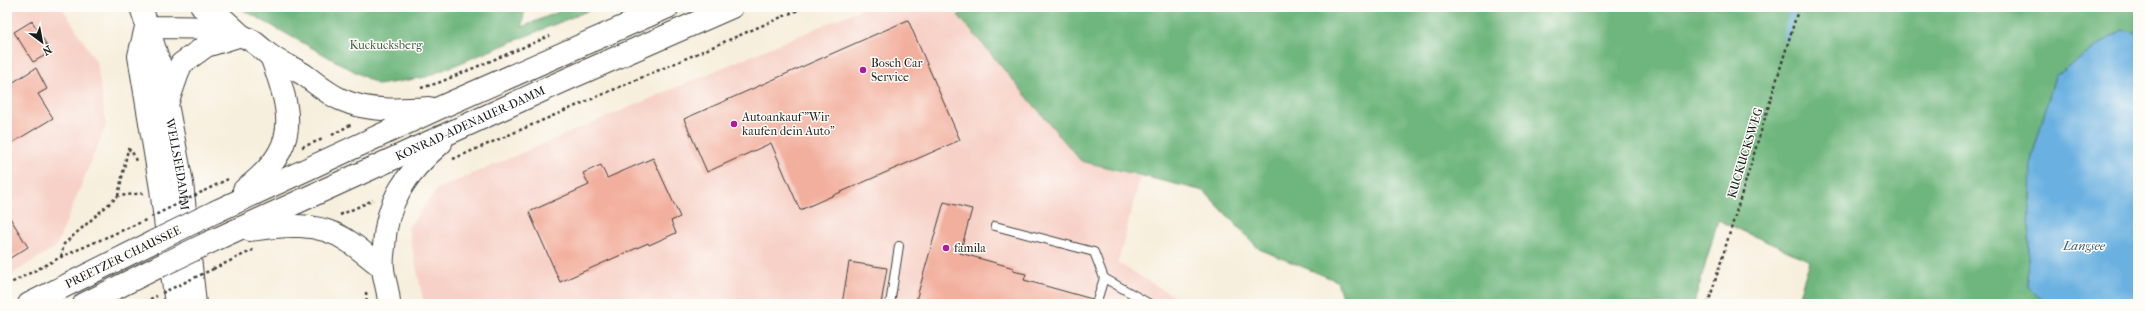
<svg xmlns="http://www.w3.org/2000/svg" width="2145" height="311" font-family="'IM FELL French Canon',serif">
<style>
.built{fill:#f7d1c7}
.forest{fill:#6eb67d;stroke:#45694c}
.water{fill:#6ab1e1;stroke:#43667e}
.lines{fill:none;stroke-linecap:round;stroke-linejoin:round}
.stream{stroke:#6ab1e1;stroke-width:5}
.building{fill:#f3af9d}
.service-casing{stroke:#3d3c39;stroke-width:10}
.secondary-casing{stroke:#3d3c39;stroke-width:24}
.trunk-casing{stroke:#3d3c39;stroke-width:24}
.path{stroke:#3d3c39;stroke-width:2.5;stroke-dasharray:3 3;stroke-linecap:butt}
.service{stroke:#fff;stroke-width:8}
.secondary{stroke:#fff;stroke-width:22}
.trunk{stroke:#fff;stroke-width:22}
.trunk-bridge-casing{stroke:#3d3c39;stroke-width:24;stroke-linecap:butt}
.path-bridge{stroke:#3d3c39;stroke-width:2.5;stroke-dasharray:3 3;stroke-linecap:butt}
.trunk-bridge{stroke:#fff;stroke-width:22}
.poi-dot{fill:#b5179e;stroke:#fdfcf7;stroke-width:1.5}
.labels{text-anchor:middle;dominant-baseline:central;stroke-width:3;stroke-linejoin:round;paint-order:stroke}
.park-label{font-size:12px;fill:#425d46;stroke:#fdfcf7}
.poi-label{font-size:12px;fill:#1c1c1c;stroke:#fdfcf7;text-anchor:start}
.street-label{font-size:12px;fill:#1c1c1c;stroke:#fdfcf7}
.water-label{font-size:13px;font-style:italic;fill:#3f5f75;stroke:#fdfcf7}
</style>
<rect width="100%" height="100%" fill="#fdfcf7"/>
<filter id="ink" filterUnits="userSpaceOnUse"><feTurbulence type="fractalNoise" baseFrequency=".025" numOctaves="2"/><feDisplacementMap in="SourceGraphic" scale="8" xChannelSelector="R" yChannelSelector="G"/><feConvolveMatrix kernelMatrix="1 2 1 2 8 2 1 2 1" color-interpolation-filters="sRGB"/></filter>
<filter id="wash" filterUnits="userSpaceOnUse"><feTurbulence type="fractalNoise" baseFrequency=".012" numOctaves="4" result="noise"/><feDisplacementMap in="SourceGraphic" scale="16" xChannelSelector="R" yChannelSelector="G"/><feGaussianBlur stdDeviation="0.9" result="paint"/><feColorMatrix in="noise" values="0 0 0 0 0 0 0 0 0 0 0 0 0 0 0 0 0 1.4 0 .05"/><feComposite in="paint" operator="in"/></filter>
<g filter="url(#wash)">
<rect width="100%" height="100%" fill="#f7efdd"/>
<g class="built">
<path d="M7 7H62L97 63 106 125 56 247 7 277Z"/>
<path d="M866 7H951L1081 161 1140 177 1118 263 1184 302V304H424L408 228 437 189Z"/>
</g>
<g class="forest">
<path d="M238 7H525L522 27 570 7H597L426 77 379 85Z"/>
<path d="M977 7H2138V33L2121 30 2055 76 2031 161 2028 287 2048 304H1796L1810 261 1718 220 1694 304H1344L1337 281 1259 249 1204 191 1081 161 958 15Z"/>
</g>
<path class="water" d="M2121 30 2138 33V304H2048L2028 288 2031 161 2055 76Z"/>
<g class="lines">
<path class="stream" d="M1785 38 1793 7"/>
</g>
<g id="blocks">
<g class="building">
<path d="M908 20 960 140 800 210 771 143 707 172 684 119Z"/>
<path d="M32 21 51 52 33 62 14 32Z"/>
<path d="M36 68 47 89 38 94 53 118 7 146V86Z"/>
<path d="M653 158 680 217 671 221 676 233 649 245 648 243 560 282 529 212 589 185 583 173 601 165 607 178Z"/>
<path d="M944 202 972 209 960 253 1014 268 1013 271 1026 274 1024 280 1092 299 1091 304H915Z"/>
<path d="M7 213 28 247 7 260Z"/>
<path d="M849 262 887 268 881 304H842Z"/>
</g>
</g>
</g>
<g filter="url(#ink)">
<use href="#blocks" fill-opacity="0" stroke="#3d3c39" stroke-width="1"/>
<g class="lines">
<g class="service-casing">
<g id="service">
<path d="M995 226 1094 252 1104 278 1096 304"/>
<path d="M1104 278 1150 304"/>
<path d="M890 304 899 246"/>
</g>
</g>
<g class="secondary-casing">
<g id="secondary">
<path id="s1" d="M141 7 159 62 182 183 195 304"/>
<path d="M146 27 139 56 161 189 176 304"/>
</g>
</g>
<g class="trunk-casing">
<g id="trunk">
<path d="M202 7 218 14 241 35"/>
<path d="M146 27C178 28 212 24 242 36 255 40 262 50 272 57 283 64 296 69 306 76 318 85 328 94 342 100 369 112 400 110 429 108"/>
<path d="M167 104 181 64 206 46 238 36"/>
<path d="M244 190C300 147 293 117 271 56"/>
<path d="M217 211 439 108 668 7"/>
<path d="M250 230C284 225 318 221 348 241 360 249 371 259 382 267"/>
<path id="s2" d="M210 242 561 82 732 7"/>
<path d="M29 304 155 241"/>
<path d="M84 304 158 267"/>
<path d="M389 304C389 291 384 281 383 268 382 261 383 254 384 247 386 201 407 172 441 143"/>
</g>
</g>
<g class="path">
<path d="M421 88 438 83 550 36"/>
<path d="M332 135 352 124"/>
<path d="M302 147 323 139"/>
<path d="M453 159 805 7"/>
<path d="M204 191 228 179"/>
<path d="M118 196 128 149 132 151 136 161"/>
<path d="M340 215 373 200"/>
<path d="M61 257 64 244 118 196 144 193"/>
<path d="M213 269 253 250"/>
<path d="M7 285 61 257 146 220"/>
<path d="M366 292 367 304"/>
<path d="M139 304 157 296"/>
<path d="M1708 304 1799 7"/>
</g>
<use href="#service" class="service"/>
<use href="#secondary" class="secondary"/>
<use href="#trunk" class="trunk"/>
<g class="trunk-bridge-casing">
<g id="trunk-bridge">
<path d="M155 241 217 211"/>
<path d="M158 267 210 242"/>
</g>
</g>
<g class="path-bridge">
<path d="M151 217 204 191"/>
<path d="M162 293 213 269"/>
</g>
<use href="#trunk-bridge" class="trunk-bridge"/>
</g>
</g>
<g class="poi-dot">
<circle cx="863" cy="70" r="4"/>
<circle cx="734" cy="124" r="4"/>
<circle cx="946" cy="248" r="4"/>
</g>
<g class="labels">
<g class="park-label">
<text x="386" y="45">Kuckucksberg</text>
</g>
<g class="poi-label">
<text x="871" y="63">Bosch Car<tspan x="871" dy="14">Service</tspan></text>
<text x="742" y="117">Autoankauf "Wir<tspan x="742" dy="14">kaufen dein Auto"</tspan></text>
<text x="954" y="248">famila</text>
</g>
<g class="street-label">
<text stroke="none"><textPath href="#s2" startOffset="286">KONRAD-ADENAUER-DAMM</textPath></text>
<text transform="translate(1745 153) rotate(-73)">KUCKUCKSWEG</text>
<text stroke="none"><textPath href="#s1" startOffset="162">WELLSEEDAMM</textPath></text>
<text transform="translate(123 257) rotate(-26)">PREETZER CHAUSSEE</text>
</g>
<g class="water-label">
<text x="2084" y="245">Langsee</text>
</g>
</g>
<rect width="2145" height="311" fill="none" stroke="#fdfcf7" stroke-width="24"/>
<g transform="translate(42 42) rotate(148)" stroke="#fdfcf7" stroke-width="3" paint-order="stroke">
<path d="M0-3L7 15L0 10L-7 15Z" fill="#1c1c1c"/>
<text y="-6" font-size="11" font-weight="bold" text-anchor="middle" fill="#1c1c1c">N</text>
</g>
</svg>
